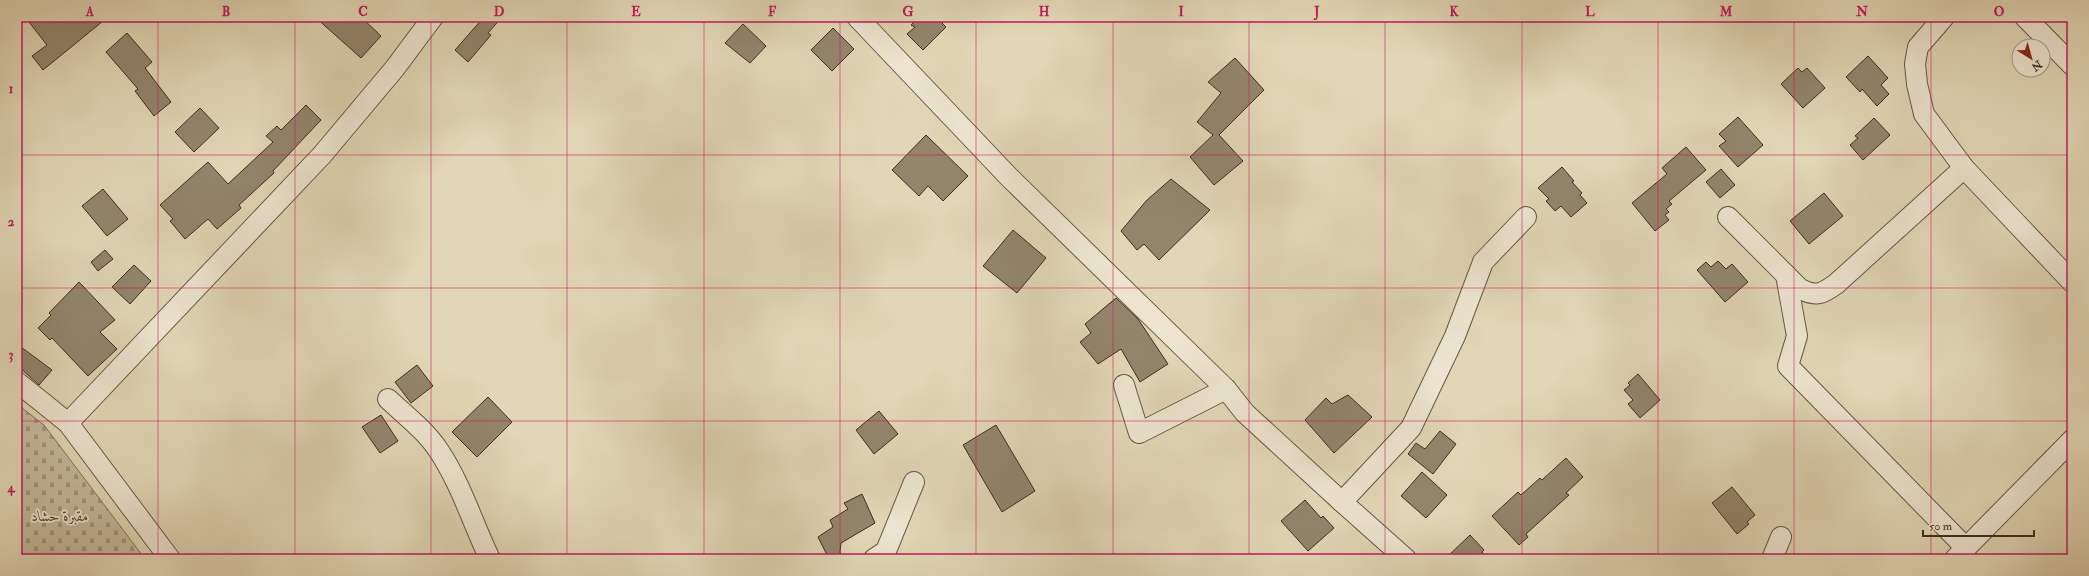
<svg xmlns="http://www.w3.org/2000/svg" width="2089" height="576" font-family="'IM FELL Double Pica',Amiri,serif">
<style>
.cemetery{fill:url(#cemetery-stones);stroke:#81745c}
.building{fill:#92856c;stroke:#3d2e1d}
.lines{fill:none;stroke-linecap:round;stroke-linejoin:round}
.minor-casing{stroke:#665843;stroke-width:22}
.minor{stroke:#ece4cf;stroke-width:20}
.grid{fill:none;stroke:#c2185b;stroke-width:1;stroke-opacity:0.55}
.labels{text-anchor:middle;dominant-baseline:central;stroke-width:3.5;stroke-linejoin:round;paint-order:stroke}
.park-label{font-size:15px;font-style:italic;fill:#584a36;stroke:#ece4cf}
.neatline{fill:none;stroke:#c2185b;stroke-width:1.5}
.grid-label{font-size:13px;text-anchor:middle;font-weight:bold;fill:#c2185b}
</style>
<defs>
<pattern id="cemetery-stones" width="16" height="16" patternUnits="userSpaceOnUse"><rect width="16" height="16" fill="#c5b99b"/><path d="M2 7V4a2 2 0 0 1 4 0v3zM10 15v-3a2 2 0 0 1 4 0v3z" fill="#a1977e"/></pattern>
</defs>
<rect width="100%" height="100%" fill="#e1d6b5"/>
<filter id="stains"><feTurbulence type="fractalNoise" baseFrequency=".005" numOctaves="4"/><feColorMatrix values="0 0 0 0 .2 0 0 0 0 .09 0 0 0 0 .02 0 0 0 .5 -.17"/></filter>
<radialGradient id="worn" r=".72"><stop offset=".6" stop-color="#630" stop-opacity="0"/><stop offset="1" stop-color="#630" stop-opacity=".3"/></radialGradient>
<path class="cemetery" d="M17 404 44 425 145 559H17Z"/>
<g class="building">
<path d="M25 17H108L43 70 32 56 47 45Z"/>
<path d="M315 17H361L381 36 361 58Z"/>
<path d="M484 17H502L488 33 491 35 468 62 455 50Z"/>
<path d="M919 17H948L942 23 946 27 923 50 907 34 915 27 911 25Z"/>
<path d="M743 24 766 46 750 63 725 43Z"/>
<path d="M833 28 854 49 832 71 811 50Z"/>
<path d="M127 33 152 62 145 68 171 102 154 116 135 91 138 89 106 52Z"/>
<path d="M1868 56 1888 78 1881 85 1889 94 1877 106 1862 89 1860 92 1846 77Z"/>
<path d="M1235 58 1264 90 1219 135 1243 161 1214 185 1190 157 1213 135 1197 122 1221 93 1208 82Z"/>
<path d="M1798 68 1802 72 1807 68 1825 88 1803 108 1781 84Z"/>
<path d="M306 105 321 120 273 171 274 173 239 205 241 208 217 229 208 219 185 239 170 221 173 219 160 205 208 162 228 184 273 142 266 136 277 126 281 130Z"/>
<path d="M200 108 219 128 194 152 175 132Z"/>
<path d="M1738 117 1763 145 1738 167 1719 146 1726 141 1719 134Z"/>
<path d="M1874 118 1890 135 1863 160 1850 145 1858 138 1855 136Z"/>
<path d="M926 135 968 176 943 201 928 186 919 196 892 170Z"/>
<path d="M1686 147 1706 170 1669 201 1672 204 1666 209 1669 212 1665 215 1669 220 1655 231 1632 203 1667 174 1662 168Z"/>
<path d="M1562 167 1574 181 1572 182 1582 193 1580 195 1587 203 1571 217 1561 206 1555 211 1546 201 1549 199 1538 188Z"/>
<path d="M1721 169 1735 185 1720 198 1706 182Z"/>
<path d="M1171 179 1210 210 1159 260 1144 244 1137 250 1121 231 1146 201Z"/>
<path d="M103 189 128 219 107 236 82 206Z"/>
<path d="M1824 193 1843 216 1809 244 1790 221Z"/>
<path d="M1013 230 1046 258 1017 293 983 266Z"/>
<path d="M105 250 113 259 98 271 91 262Z"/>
<path d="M1718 261 1726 269 1732 264 1748 282 1725 302 1697 270 1706 262 1711 267Z"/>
<path d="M134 265 151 281 130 304 112 287Z"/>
<path d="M79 282 115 320 100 332 117 349 88 376 52 338 50 340 38 328 51 315 49 313Z"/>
<path d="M1116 298 1138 319 1168 364 1140 382 1121 349 1098 364 1080 342 1091 333 1085 324Z"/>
<path d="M17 344 52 370 39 385 17 365Z"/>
<path d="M417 365 433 386 411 403 395 382Z"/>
<path d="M1638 374 1660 400 1640 418 1628 404 1633 400 1624 390 1630 385 1628 383Z"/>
<path d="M1348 395 1372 417 1334 453 1305 420 1326 398 1332 404Z"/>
<path d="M488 397 512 422 477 457 452 432Z"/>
<path d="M879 411 898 434 874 454 856 430Z"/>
<path d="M381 415 398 441 380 453 362 427Z"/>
<path d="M996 425 1035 491 1002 512 963 445Z"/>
<path d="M1440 431 1456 444 1433 474 1408 454 1416 443 1425 449Z"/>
<path d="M1566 458 1583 477 1566 493 1569 495 1526 534 1528 537 1519 545 1492 516 1518 492 1521 495 1540 478 1542 480Z"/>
<path d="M1422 472 1447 495 1426 518 1401 496Z"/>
<path d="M1732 487 1755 515 1747 522 1749 524 1737 534 1712 503Z"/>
<path d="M862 494 875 523 841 543 840 552 842 559H829L818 537 833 527 830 520 848 509 844 503Z"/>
<path d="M1305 500 1321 518 1323 516 1334 528 1308 551 1281 521Z"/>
<path d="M1470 535 1484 550 1482 552 1488 559H1445Z"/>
</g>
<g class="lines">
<g class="minor-casing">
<g id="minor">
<path d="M857 17 1009 177 1226 389 1245 413 1342 502 1406 559"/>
<path d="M1944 17 1918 47 1915 64 1917 84 1924 114 1964 168 2072 282"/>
<path d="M2025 17 2072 65"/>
<path d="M1728 217 1800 289C1817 297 1822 294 1836 284L1964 168"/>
<path d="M1786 275 1797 336 1788 366 1966 548"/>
<path d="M17 382 68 423"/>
<path d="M1124 385 1139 433 1226 389"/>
<path d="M388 399C405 415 426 431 439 451 461 484 473 524 490 559"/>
<path d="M1342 502 1411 428 1455 336 1483 262 1526 217"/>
<path d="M170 559 68 423 322 155 395 68 433 17"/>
<path d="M874 559 886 551 914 482"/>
<path d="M1772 559 1781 537"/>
<path d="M1955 559 2072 440"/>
</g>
</g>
<use href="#minor" class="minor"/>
</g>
<path class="grid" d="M158 17V559M295 17V559M431 17V559M567 17V559M704 17V559M840 17V559M976 17V559M1113 17V559M1249 17V559M1385 17V559M1522 17V559M1658 17V559M1794 17V559M1931 17V559M17 155H2072M17 288H2072M17 421H2072"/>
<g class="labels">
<g class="park-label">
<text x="60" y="516">مقبرة حشاد</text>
</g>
</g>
<rect width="2089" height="576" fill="none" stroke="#e1d6b5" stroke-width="44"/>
<g transform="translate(2031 58) rotate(143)"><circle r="19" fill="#ece4cf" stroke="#a69b88"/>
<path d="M0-3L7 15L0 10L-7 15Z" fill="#8f2418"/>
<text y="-6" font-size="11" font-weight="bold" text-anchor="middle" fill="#3d2e1d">N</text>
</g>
<path d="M1923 530v6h111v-6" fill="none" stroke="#3d2e1d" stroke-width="2"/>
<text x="1929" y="530" font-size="12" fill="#3d2e1d" stroke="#ece4cf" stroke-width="3" paint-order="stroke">50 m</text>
<rect x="22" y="22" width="2045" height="532" class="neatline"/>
<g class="grid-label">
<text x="90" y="16">A</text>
<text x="226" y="16">B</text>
<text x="363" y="16">C</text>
<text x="499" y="16">D</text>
<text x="636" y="16">E</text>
<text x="772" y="16">F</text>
<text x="908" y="16">G</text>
<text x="1044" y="16">H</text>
<text x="1181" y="16">I</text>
<text x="1317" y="16">J</text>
<text x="1454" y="16">K</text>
<text x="1590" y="16">L</text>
<text x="1726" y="16">M</text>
<text x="1862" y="16">N</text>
<text x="1999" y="16">O</text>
<text x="11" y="93">1</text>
<text x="11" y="226">2</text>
<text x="11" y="359">3</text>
<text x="11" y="492">4</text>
</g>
<rect width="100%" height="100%" filter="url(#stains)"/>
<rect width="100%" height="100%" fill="url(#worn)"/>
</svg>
